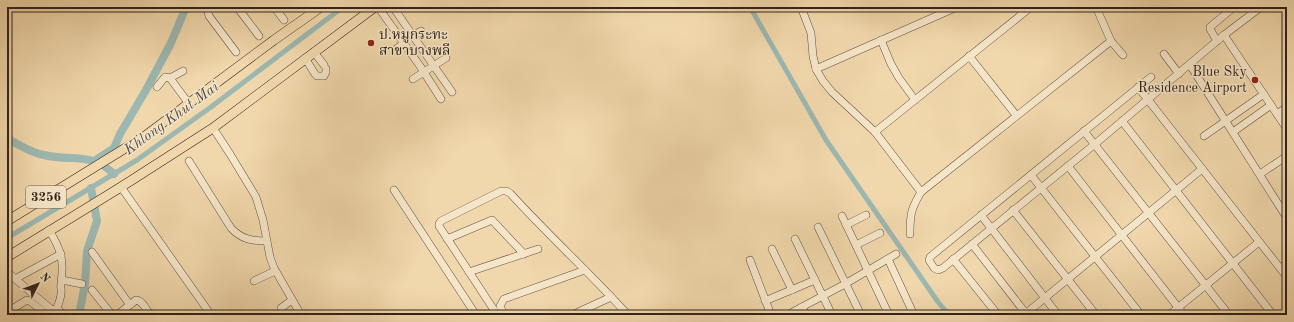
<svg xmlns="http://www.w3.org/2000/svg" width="1294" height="322" font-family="'Old Standard TT','Noto Serif Thai',serif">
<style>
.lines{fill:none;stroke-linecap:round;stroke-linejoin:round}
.canal{stroke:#9cb8b1;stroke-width:5}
.river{stroke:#9cb8b1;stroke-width:8}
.minor-casing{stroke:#615040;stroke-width:8}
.major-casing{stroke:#31221c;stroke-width:10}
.minor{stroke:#f6e6c9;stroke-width:7}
.major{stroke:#f1d8ac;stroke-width:9}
.poi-dot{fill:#8f2418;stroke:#f6e6c9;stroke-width:1.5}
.labels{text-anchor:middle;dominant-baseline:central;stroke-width:3;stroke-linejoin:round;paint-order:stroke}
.shield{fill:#f6e6c9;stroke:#6c5d50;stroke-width:1}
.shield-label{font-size:13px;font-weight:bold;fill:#31221c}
.poi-label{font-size:14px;fill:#31221c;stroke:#f6e6c9;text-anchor:start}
.water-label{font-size:15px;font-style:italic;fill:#514f49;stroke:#f6e6c9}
</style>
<rect width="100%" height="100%" fill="#f1d8ac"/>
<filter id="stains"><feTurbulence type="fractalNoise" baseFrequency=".005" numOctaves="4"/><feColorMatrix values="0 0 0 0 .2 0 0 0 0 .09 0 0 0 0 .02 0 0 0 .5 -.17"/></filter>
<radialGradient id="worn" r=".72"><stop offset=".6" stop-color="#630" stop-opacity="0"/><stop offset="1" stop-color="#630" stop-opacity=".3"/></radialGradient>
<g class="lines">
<g class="canal">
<path d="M750 7 826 140 938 302 949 315"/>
<path d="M7 238 137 160 211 107 343 7"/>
</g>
<g class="river">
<path d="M7 139C19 144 31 153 44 155 72 162 90 151 114 174"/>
<path d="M94 161 114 148 120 134 146 90 171 43 186 7"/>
<path d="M79 315 85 284 87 251 97 221 91 188"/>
</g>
<g class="minor-casing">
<g id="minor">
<path d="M210 7 208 12 209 16 236 52"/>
<path d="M237 7 259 36"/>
<path d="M274 7 284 20"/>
<path d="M378 7 420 66 441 99"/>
<path d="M393 7 452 92"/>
<path d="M801 7 811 33 813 56 816 69 823 81 832 92 875 132 921 192C911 209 910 214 910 234"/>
<path d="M1096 7 1111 41 1123 55"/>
<path d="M1224 35 1287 129"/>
<path d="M413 36 421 31"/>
<path d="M881 40 891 64 899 78 915 100"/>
<path d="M1217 41 1210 29V27L1234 7"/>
<path d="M395 50 404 43"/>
<path d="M314 52 324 65"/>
<path d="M1164 54 1179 74"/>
<path d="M969 56 1016 115"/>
<path d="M305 58 315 74 317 76H324L326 72V69"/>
<path d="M1190 65 1287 218"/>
<path d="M816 69 957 7"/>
<path d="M1151 77 930 257 929 260 934 268 938 270 943 268 1095 144 1224 35 1261 7"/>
<path d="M170 78 189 104"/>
<path d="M413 79 446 58"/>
<path d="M157 87 165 77 170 78 183 71"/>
<path d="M1138 87 1287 277"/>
<path d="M1277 114 1287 107"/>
<path d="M1122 121 1273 315"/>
<path d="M213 128 230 154 256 197 263 220 270 257 274 268 301 315"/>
<path d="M1084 131 1229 315"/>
<path d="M875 132 1031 7"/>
<path d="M1233 132 1271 105"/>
<path d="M1204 136 1264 94"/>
<path d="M189 161 231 228C241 239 252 241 266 241"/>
<path d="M1068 166 1184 315"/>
<path d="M1260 174 1287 156"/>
<path d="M1031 175 1141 315"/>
<path d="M121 187 211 315"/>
<path d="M394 190 476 315"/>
<path d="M921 192 1111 41"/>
<path d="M1013 210 1096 315"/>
<path d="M981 215 1058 315"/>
<path d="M842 216 889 315"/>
<path d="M846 225 866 215"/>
<path d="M818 227 861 315"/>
<path d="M49 230C62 251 64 261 61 284 60 287 62 290 61 293 61 300 57 308 54 314"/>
<path d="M447 239 492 220 524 254"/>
<path d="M795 239 832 315"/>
<path d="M972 244 1027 315"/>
<path d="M856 245 880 233"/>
<path d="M772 249 792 290"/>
<path d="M92 252 130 305"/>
<path d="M888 259 913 313"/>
<path d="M953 259 998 315"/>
<path d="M750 260 771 315"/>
<path d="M7 272 52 310 55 315"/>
<path d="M469 272 538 249"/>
<path d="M15 279 61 254"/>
<path d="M62 280 82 284"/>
<path d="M254 281 275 271"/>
<path d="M92 290 112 315"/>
<path d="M765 301 815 280"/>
<path d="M802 307 806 315"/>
<path d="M52 310 57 309 64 315"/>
<path d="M494 310 439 226V224L441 221 501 191H506L510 193C548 235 590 273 628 315"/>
<path d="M7 312 27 300 30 301 47 315"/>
<path d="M117 315 136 300C143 301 146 309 150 315"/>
<path d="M283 315 281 310V308L292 300"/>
<path d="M504 315 500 306 504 299 585 270"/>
<path d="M572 315 611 297"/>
<path d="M787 315 845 284 896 254"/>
<path d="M1024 315 1202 169"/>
<path d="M1169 315 1259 242"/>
</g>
</g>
<g class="major-casing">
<g id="major">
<path d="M7 221 145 136 274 40 321 7"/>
<path d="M7 257 121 187 213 128 375 7"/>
</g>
</g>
<use href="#minor" class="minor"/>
<use href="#major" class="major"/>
</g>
<g class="poi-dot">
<circle cx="371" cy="43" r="4"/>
<circle cx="1255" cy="80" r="4"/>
</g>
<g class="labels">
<rect class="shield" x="26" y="186" width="40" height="22" rx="3"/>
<g class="shield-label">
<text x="46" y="197">3256</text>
</g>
<g class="poi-label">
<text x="379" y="35">ป.หมูกระทะ<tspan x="379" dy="16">สาขาบางพลี</tspan></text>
<text x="1247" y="72" text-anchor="end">Blue Sky<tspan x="1247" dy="16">Residence Airport</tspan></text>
</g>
<g class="water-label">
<text transform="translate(172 119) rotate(-36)">Khlong Khut Mai</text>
</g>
</g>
<rect width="1294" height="322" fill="none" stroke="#f1d8ac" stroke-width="24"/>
<rect x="8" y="8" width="1278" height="306" fill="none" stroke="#31221c" stroke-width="2"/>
<rect x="12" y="12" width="1270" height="298" fill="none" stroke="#31221c"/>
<g transform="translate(38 284) rotate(48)" stroke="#f6e6c9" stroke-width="3" paint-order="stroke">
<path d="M0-3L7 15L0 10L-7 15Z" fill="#31221c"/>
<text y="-6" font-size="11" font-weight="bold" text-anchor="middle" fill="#31221c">N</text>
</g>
<rect width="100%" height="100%" filter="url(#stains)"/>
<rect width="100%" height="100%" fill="url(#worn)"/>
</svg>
